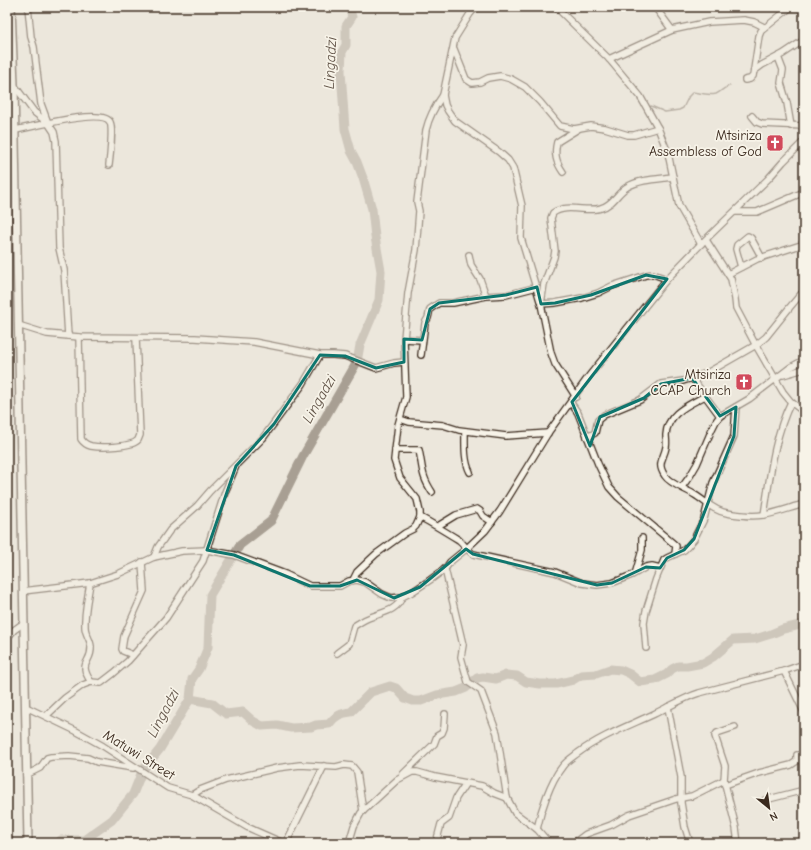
<svg xmlns="http://www.w3.org/2000/svg" width="811" height="850" font-family="'Comic Neue',sans-serif">
<style>
.lines{fill:none;stroke-linecap:round;stroke-linejoin:round}
.stream{stroke:#7c7064;stroke-width:1.5}
.river{stroke:#a89f93;stroke-width:9}
.minor-casing{stroke:#3b2a1e;stroke-width:8}
.major-casing{stroke:#3b2a1e;stroke-width:10}
.minor{stroke:#f7f3e8;stroke-width:5.5}
.major{stroke:#f7f3e8;stroke-width:7}
.marked{fill:none;stroke:#0f766e;stroke-width:3;stroke-linejoin:round}
.labels{text-anchor:middle;dominant-baseline:central;stroke-width:3.5;stroke-linejoin:round;paint-order:stroke}
.poi-label{font-size:14px;fill:#3b2a1e;stroke:#f7f3e8;text-anchor:end}
.street-label{font-size:14px;fill:#3b2a1e;stroke:#f7f3e8}
.water-label{font-size:15px;font-style:italic;fill:#615347;stroke:#f7f3e8}
</style>
<rect width="100%" height="100%" fill="#ece7dc"/>
<filter id="ink" filterUnits="userSpaceOnUse"><feTurbulence type="fractalNoise" baseFrequency=".025" numOctaves="2"/><feDisplacementMap in="SourceGraphic" scale="8" xChannelSelector="R" yChannelSelector="G"/><feConvolveMatrix kernelMatrix="1 2 1 2 8 2 1 2 1" color-interpolation-filters="sRGB"/></filter>
<g filter="url(#ink)">
<g class="lines">
<g class="stream">
<path d="M638 100 645 108"/>
<path d="M648 108 651 106 665 112 679 110 683 108 689 96 693 92C700 93 708 96 716 94 721 92 724 87 730 86"/>
</g>
<g class="river">
<path d="M190 699 212 703 226 714 243 712 253 721 262 726 277 725 291 728 311 727 316 725 329 724C335 716 341 713 351 712L371 692 390 686 396 688 405 698 413 701H421L437 695 456 692 466 688 477 678 483 677 496 679 506 675 517 676 526 682 540 684H556L573 680 581 675 596 674 610 669 621 670 630 674 640 682 655 680 667 674 672 669 678 666H687L703 663 713 657 733 640 755 639 771 634 783 629 804 624"/>
<path d="M143 770 160 749 190 699 192 679 199 669 208 647 210 595 240 545 271 521 303 456 357 362 360 345 379 300 381 271 375 237 372 209 363 178 357 162 351 151 345 129 341 71 342 52 346 45V26L352 17 349 7"/>
<path d="M58 843 61 840H84L112 820 133 794 141 774"/>
</g>
<g class="minor-casing">
<g id="minor">
<path d="M28 7 31 37 34 47 41 104 48 123 54 132 56 141 59 248 64 270 68 336"/>
<path d="M476 7 470 14 455 38 443 95 445 105 448 111 455 121 499 152 508 160 513 168 522 206 521 238 541 304 551 353 555 364 576 397"/>
<path d="M556 7 609 59 640 96 658 128 668 153 679 206 701 244"/>
<path d="M655 7 672 30"/>
<path d="M804 7V8"/>
<path d="M454 49 466 79 472 83 480 82 488 78 500 76 511 79 525 87 540 102 560 126 574 129 591 126 605 128 628 135H634L658 128"/>
<path d="M778 57 783 70 781 83 787 103 791 126"/>
<path d="M609 59 672 30 709 22 744 20 754 22 764 27"/>
<path d="M754 71 762 65 783 54 804 40"/>
<path d="M745 80 750 79 753 76 759 36 761 31 791 7"/>
<path d="M14 85 34 112 48 123"/>
<path d="M752 116 757 122 762 124 804 126"/>
<path d="M15 130C29 128 103 107 110 122 113 128 110 157 109 165"/>
<path d="M563 172C556 162 554 154 557 142L578 129"/>
<path d="M735 212H757L804 192"/>
<path d="M706 240 731 279 735 299 736 308 754 342 783 392 791 402 804 412"/>
<path d="M469 255 471 265 480 279 486 296"/>
<path d="M741 267 736 249 737 245 748 236 751 238 762 258"/>
<path d="M728 274 757 259 804 244"/>
<path d="M667 279 653 274 646 275 612 286 598 293 582 298 555 303 541 304 544 284 554 257 555 251 551 218 553 213C567 203 587 213 601 208 613 205 618 192 627 187 640 179 659 179 673 177"/>
<path d="M18 325 47 334 79 337 195 338 254 342 320 355H333L345 356 376 368 394 363 404 362"/>
<path d="M79 337 81 439C83 442 87 445 91 446 101 448 132 447 138 440L140 435 136 338"/>
<path d="M404 339 422 340"/>
<path d="M421 355 425 323 428 318 430 309 439 303H453L486 296 506 295 537 287"/>
<path d="M783 375 804 369"/>
<path d="M692 378 720 416"/>
<path d="M705 396C689 405 667 413 666 435 666 439 667 443 666 447 664 459 656 463 665 476 670 484 686 489 695 495 705 501 714 511 727 513 738 515 751 517 763 515 774 514 792 507 804 504"/>
<path d="M571 403 578 413 598 464 609 487 618 497 674 544 676 546 675 554"/>
<path d="M400 419 409 422 443 425 459 430 506 436 548 433"/>
<path d="M465 431C465 444 464 461 470 472"/>
<path d="M587 437 595 433 598 420 604 415 640 400 661 384 683 381 707 373 756 345 766 337 790 307 801 294 804 293"/>
<path d="M395 450H419C423 469 421 475 432 492"/>
<path d="M682 487 690 476 697 464 712 429 716 421 720 416 749 399 791 367 804 360"/>
<path d="M764 515C770 477 774 436 791 402"/>
<path d="M420 517C433 524 446 532 459 540 464 544 467 550 473 554L555 572 582 583 597 585 612 583 632 575 646 567 652 566 660 568"/>
<path d="M438 526 456 515 477 509 480 511 483 516 492 522"/>
<path d="M154 557 158 547 170 530 197 506 210 491 263 438 303 384 320 355"/>
<path d="M445 569 463 645 461 657 468 682 481 691 497 733 507 798 515 813 537 829 549 843"/>
<path d="M636 571 642 550V538"/>
<path d="M353 580 357 572 376 554 405 533 413 529 416 526 420 517V512L417 499 400 478 394 460 398 425 406 397 404 339 408 293 416 250 419 211 417 202 426 130C429 117 435 106 443 95"/>
<path d="M90 583C88 597 84 613 85 627 85 634 91 640 91 647 92 664 77 661 91 682"/>
<path d="M23 591 90 583 118 574 154 557 182 551 207 550 234 555 285 574 310 586H340L349 581 357 580 365 582 382 594 391 598 402 597 412 592 430 580 445 569 450 562 466 549 485 531 500 511 548 433 589 376 658 290 667 279 701 244 768 179 783 162 804 141"/>
<path d="M7 638 14 630 21 625 24 626"/>
<path d="M646 648 644 623 646 611 656 579 664 560 667 558 684 550 688 546 694 539 704 519 713 483 734 436 736 407"/>
<path d="M337 653 349 644 354 626C359 623 365 619 371 617 383 612 397 611 402 597"/>
<path d="M133 655 123 651 122 649 124 636 144 591 142 562"/>
<path d="M784 671 804 712"/>
<path d="M26 707 76 731 103 746 168 788 192 795 247 827 283 843"/>
<path d="M668 707 681 777V803L685 827 690 843"/>
<path d="M46 716 65 698 83 685 91 682 101 683 114 673 128 661 166 618 203 561 225 492 236 466"/>
<path d="M735 727 717 733 715 736 725 766 724 780 736 828 738 843"/>
<path d="M403 774 434 744 437 736 442 733 444 728 445 714"/>
<path d="M26 775 40 768 47 758 51 757 69 756 88 758 97 762 133 768"/>
<path d="M725 785 759 773 791 765 797 761V755"/>
<path d="M192 795 200 790 226 780 277 768 300 765 336 767 344 765 352 766 357 772 363 811"/>
<path d="M765 800 804 790"/>
<path d="M537 829C541 810 550 782 562 767 566 761 573 757 578 753 601 736 628 726 654 714 669 707 683 698 699 693L784 671 804 664"/>
<path d="M286 843 324 766"/>
<path d="M349 843 354 826 361 813 397 780 412 772H417L435 777 482 786 494 793 507 798"/>
<path d="M436 843 441 824 449 818 456 798 466 783"/>
<path d="M574 843 586 834 611 825 629 815 676 799 692 796 724 780"/>
</g>
</g>
<g class="major-casing">
<path id="major" d="M11 7 14 85 28 843"/>
</g>
<use href="#minor" class="minor"/>
<use href="#major" class="major"/>
</g>
</g>
<path d="M0 0H811V850H0ZM646 275 667 279 572 402 590 446 600 417 644 398 661 384 692 378 720 416 736 407 734 436 694 539 684 550 667 558 660 568 646 567 612 583 597 585 473 554 466 549 420 587 394 598 357 580 340 586H310L234 555 207 550 236 466 274 424 320 355 345 356 376 368 404 362V339L422 340 430 309 439 303 506 295 537 287 541 304 555 303 591 295Z" fill="#ece7dc" fill-opacity=".55" fill-rule="evenodd"/>
<path class="marked" d="M646 275 667 279 572 402 590 446 600 417 644 398 661 384 692 378 720 416 736 407 734 436 694 539 684 550 667 558 660 568 646 567 612 583 597 585 473 554 466 549 420 587 394 598 357 580 340 586H310L234 555 207 550 236 466 274 424 320 355 345 356 376 368 404 362V339L422 340 430 309 439 303 506 295 537 287 541 304 555 303 591 295Z"/>
<defs>
<g id="church-square" transform="scale(0.9)"><rect x="-9" y="-9" width="18" height="18" rx="4" fill="#d1495b" stroke="#f7f3e8"/><path d="M-1.2-6h2.4v3.5h3.3v2.4h-3.3V6h-2.4V-.1h-3.3v-2.4h3.3Z" fill="#fff"/></g>
</defs>
<g fill-rule="evenodd">
<use href="#church-square" x="775" y="143"/>
<use href="#church-square" x="744" y="382"/>
</g>
<g class="labels">
<g class="poi-label">
<text x="762" y="135">Mtsiriza<tspan x="762" dy="16">Assembless of God</tspan></text>
<text x="731" y="374">Mtsiriza<tspan x="731" dy="16">CCAP Church</tspan></text>
</g>
<g class="street-label">
<text transform="translate(139 755) rotate(32)">Matuwi Street</text>
</g>
<g class="water-label">
<text transform="translate(330 63) rotate(-87)">Lingadzi</text>
<text transform="translate(319 399) rotate(-60)">Lingadzi</text>
<text transform="translate(163 713) rotate(-62)">Lingadzi</text>
</g>
</g>
<rect width="811" height="850" fill="none" stroke="#f7f3e8" stroke-width="24"/>
<rect x="12" y="12" width="787" height="826" fill="none" stroke="#3b2a1e" stroke-width="1.5" filter="url(#ink)"/>
<g transform="translate(769 808) rotate(151)" stroke="#f7f3e8" stroke-width="3" paint-order="stroke">
<path d="M0-3L7 15L0 10L-7 15Z" fill="#3b2a1e"/>
<text y="-6" font-size="11" font-weight="bold" text-anchor="middle" fill="#3b2a1e">N</text>
</g>
</svg>
